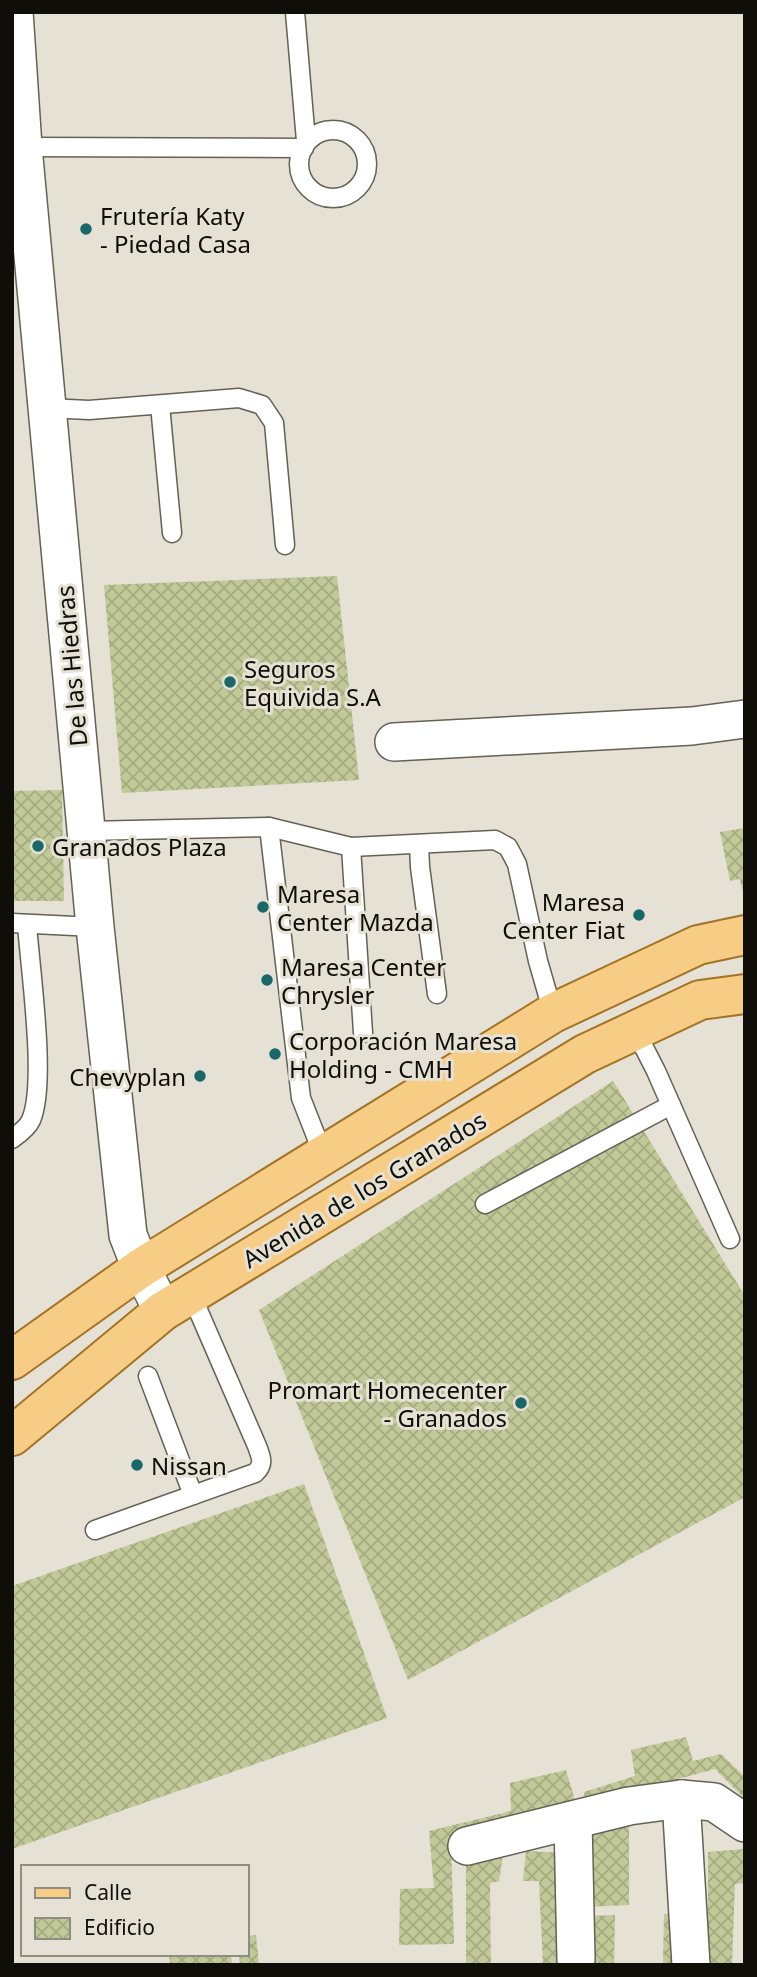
<svg xmlns="http://www.w3.org/2000/svg" width="757" height="1977" font-family="'Noto Sans',sans-serif">
<style>
.building{fill:url(#building-cross-hatch)}
.lines{fill:none;stroke-linecap:round;stroke-linejoin:round}
.lane-casing{stroke:#646155;stroke-width:21}
.street-casing{stroke:#646155;stroke-width:40}
.primary-casing{stroke:#a27325;stroke-width:42}
.lane{stroke:#fff;stroke-width:18}
.street{stroke:#fff;stroke-width:37}
.primary{stroke:#f7cc85;stroke-width:38}
.poi-dot{fill:#196769;stroke:#e5e1d4;stroke-width:2.5}
.labels{text-anchor:middle;dominant-baseline:central;stroke-width:6;stroke-linejoin:round;paint-order:stroke}
.poi-label{font-size:24px;fill:#0f0e09;stroke:#e5e1d4;text-anchor:start}
.street-label{font-size:24px;fill:#0f0e09;stroke:#e5e1d4}
</style>
<defs>
<pattern id="building-cross-hatch" width="8" height="8" patternUnits="userSpaceOnUse" patternTransform="scale(1.75)"><rect width="8" height="8" fill="#c0c997"/><path d="M0 0l8 8M0 8l8-8" fill="none" stroke="#a4ab81"/></pattern>
</defs>
<rect width="100%" height="100%" fill="#e5e1d4"/>
<g class="building">
<path d="M337 576 359 780 122 793 104 585Z"/>
<path d="M62 790 64 901H12V791Z"/>
<path d="M745 828V889H742L740 879 730 881 720 832Z"/>
<path d="M613 1081 745 1296V1497L408 1680 259 1310Z"/>
<path d="M304 1484 387 1718 12 1849V1586Z"/>
<path d="M686 1737 693 1761 721 1754 745 1777V1799L715 1769 585 1804 584 1792 635 1776 631 1750Z"/>
<path d="M566 1770 577 1807 451 1842 454 1944 399 1945 400 1889 434 1888 429 1831 511 1811 510 1783Z"/>
<path d="M629 1825V1905L583 1907 584 1826Z"/>
<path d="M745 1849V1883L735 1884 732 1965H708V1852Z"/>
<path d="M526 1851 564 1853 563 1965H543L539 1881H523Z"/>
<path d="M466 1852 503 1854 499 1881 490 1883 491 1965H466Z"/>
<path d="M683 1913V1965H663L664 1914Z"/>
<path d="M615 1915 614 1965H587L588 1916Z"/>
<path d="M256 1935 259 1965H240L239 1954H247V1936Z"/>
<path d="M169 1954H231L232 1965H170Z"/>
</g>
<g class="lines">
<g class="lane-casing">
<g id="lane">
<path d="M295 12 306 141"/>
<circle cx="333" cy="164" r="34"/>
<path d="M23 147 304 148"/>
<path d="M160 405 172 533"/>
<path d="M47 408 89 410 239 398 262 405 274 423 285 545"/>
<path d="M269 827 301 1098 323 1154"/>
<path d="M86 831 269 827 351 847 495 840 508 847 517 864 538 961 553 1013"/>
<path d="M419 844 420 867 437 994"/>
<path d="M351 847 363 1033"/>
<path d="M12 923 95 927"/>
<path d="M635 1030 656 1071 730 1239"/>
<path d="M12 1139C19 1134 28 1127 31 1120 47 1083 30 969 27 924"/>
<path d="M485 1204 671 1105"/>
<path d="M148 1376 193 1495"/>
<path d="M95 1530 255 1473C265 1464 261 1457 257 1446L191 1294"/>
</g>
</g>
<g class="street-casing">
<g id="street">
<path d="M14 12 23 147 95 927 128 1235 141 1268 163 1311"/>
<path d="M394 742 692 726 745 719"/>
<path d="M681 1799 691 1965"/>
<path d="M573 1820 576 1960"/>
<path d="M467 1846 629 1806 681 1799 714 1802 745 1823"/>
</g>
</g>
<g class="primary-casing">
<g id="primary">
<path d="M12 1360 141 1268 553 1013 698 945 745 935"/>
<path d="M12 1436 163 1311 585 1054 700 1000 745 994"/>
</g>
</g>
<use href="#lane" class="lane"/>
<use href="#street" class="street"/>
<use href="#primary" class="primary"/>
</g>
<g class="poi-dot">
<circle cx="86" cy="229" r="7"/>
<circle cx="230" cy="682" r="7"/>
<circle cx="38" cy="846" r="7"/>
<circle cx="263" cy="907" r="7"/>
<circle cx="639" cy="915" r="7"/>
<circle cx="267" cy="980" r="7"/>
<circle cx="275" cy="1054" r="7"/>
<circle cx="200" cy="1076" r="7"/>
<circle cx="521" cy="1403" r="7"/>
<circle cx="137" cy="1465" r="7"/>
</g>
<g class="labels">
<g class="poi-label">
<text x="100" y="215">Frutería Katy<tspan x="100" dy="28">- Piedad Casa</tspan></text>
<text x="244" y="668">Seguros<tspan x="244" dy="28">Equivida S.A</tspan></text>
<text x="52" y="846">Granados Plaza</text>
<text x="277" y="893">Maresa<tspan x="277" dy="28">Center Mazda</tspan></text>
<text x="625" y="901" text-anchor="end">Maresa<tspan x="625" dy="28">Center Fiat</tspan></text>
<text x="281" y="966">Maresa Center<tspan x="281" dy="28">Chrysler</tspan></text>
<text x="289" y="1040">Corporación Maresa<tspan x="289" dy="28">Holding - CMH</tspan></text>
<text x="186" y="1076" text-anchor="end">Chevyplan</text>
<text x="507" y="1389" text-anchor="end">Promart Homecenter<tspan x="507" dy="28">- Granados</tspan></text>
<text x="151" y="1465">Nissan</text>
</g>
<g class="street-label">
<text transform="translate(71 666) rotate(-95)">De las Hiedras</text>
<text transform="translate(364 1189) rotate(-31)">Avenida de los Granados</text>
</g>
</g>
<rect width="757" height="1977" fill="none" stroke="#0f0e09" stroke-width="28"/>
<rect x="21" y="1865" width="228" height="91" fill="#e5e1d4" stroke="#8f8d83" stroke-width="2"/>
<rect x="35" y="1888" width="35" height="10" fill="#f7cc85" stroke="#8f8d83" stroke-width="2"/>
<text x="84" y="1900" font-size="21" fill="#0f0e09">Calle</text>
<rect x="35" y="1918" width="35" height="21" fill="url(#building-cross-hatch)" stroke="#8f8d83" stroke-width="2"/>
<text x="84" y="1935" font-size="21" fill="#0f0e09">Edificio</text>
</svg>
